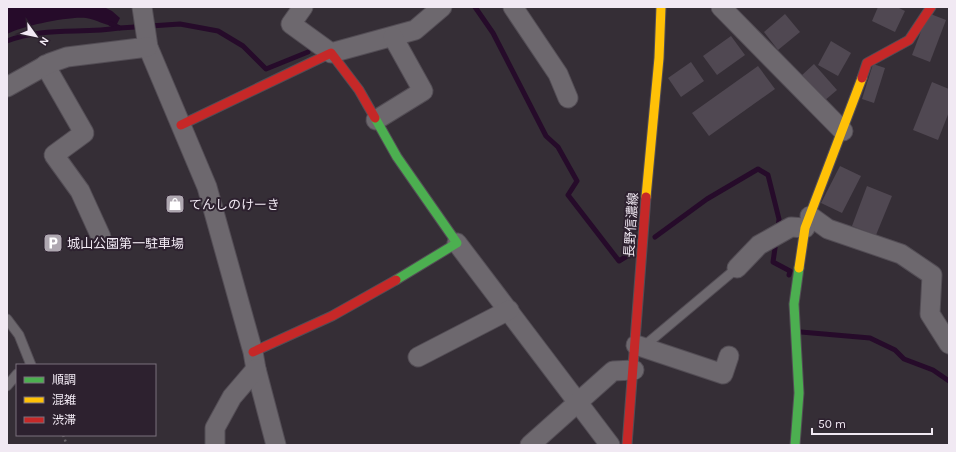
<svg xmlns="http://www.w3.org/2000/svg" width="956" height="452" font-family="Karla,'Noto Sans JP',sans-serif">
<style>
.water{fill:#260b2a}
.lines{fill:none;stroke-linecap:round;stroke-linejoin:round}
.stream{stroke:#260b2a;stroke-width:5}
.building{fill:#504852}
.lane-casing{stroke:#534d55;stroke-width:11}
.street-casing{stroke:#534d55;stroke-width:21}
.fast-casing{stroke:#534d55;stroke-width:11}
.slow-casing{stroke:#534d55;stroke-width:11}
.jam-casing{stroke:#534d55;stroke-width:11}
.path{stroke:#69646a;stroke-width:2.5;stroke-dasharray:2 3;stroke-linecap:butt}
.lane{stroke:#6d686e;stroke-width:9}
.street{stroke:#6d686e;stroke-width:19}
.fast{stroke:#4caf50;stroke-width:9}
.slow{stroke:#ffc107;stroke-width:9}
.jam{stroke:#c62828;stroke-width:9}
.labels{text-anchor:middle;dominant-baseline:central;stroke-width:4;stroke-linejoin:round;paint-order:stroke}
.poi-label{font-size:13px;fill:#f1e9f3;stroke:#2d212f;text-anchor:start}
.street-label{font-size:13px;fill:#f1e9f3;stroke:#2d212f}
</style>
<rect width="100%" height="100%" fill="#352e36"/>
<path class="water" d="M7 7H104L112 11 120 18 116 26C105 26 96 19 86 18 69 16 22 26 7 34Z"/>
<g class="lines">
<g class="stream">
<path d="M475 7 493 33 546 136 558 147 577 181 568 195 619 261 632 253"/>
<path d="M111 24 120 28 180 24 218 31 243 46 266 69 308 52"/>
<path d="M7 41C43 27 81 34 119 28"/>
<path d="M655 237 707 199 758 169 768 175 779 219 778 229"/>
<path d="M776 241 773 262 790 271 789 275"/>
<path d="M801 332 870 338 895 350 904 359 933 370 949 381"/>
</g>
</g>
<g class="building">
<path d="M878 7H897L905 11 895 32 872 21Z"/>
<path d="M928 13 946 20 930 62 912 55Z"/>
<path d="M785 14 800 32 778 50 764 32Z"/>
<path d="M731 36 745 55 717 75 703 56Z"/>
<path d="M831 41 851 53 838 76 818 65Z"/>
<path d="M691 62 704 81 681 97 668 78Z"/>
<path d="M814 64 837 90 824 101 801 76Z"/>
<path d="M873 64 885 68 874 103 862 99Z"/>
<path d="M758 66 775 89 709 136 692 113Z"/>
<path d="M932 82 949 89V112L938 140 913 130Z"/>
<path d="M840 166 861 176 842 213 821 203Z"/>
<path d="M867 186 892 196 876 235 852 226Z"/>
</g>
<g class="lines">
<g class="lane-casing">
<g id="lane">
<path d="M7 319 19 335 31 365"/>
<path d="M643 347 737 268"/>
<path d="M7 386 17 374"/>
</g>
</g>
<g class="street-casing">
<g id="street">
<path d="M142 7 148 47 207 187 253 352 256 369 276 445"/>
<path d="M303 7 291 24 331 53 415 30 442 7"/>
<path d="M513 7 558 74 568 98"/>
<path d="M721 7 843 131"/>
<path d="M45 65 84 133 54 155 80 191 101 237"/>
<path d="M7 87 50 63 67 57 148 47"/>
<path d="M376 120 423 91 393 37"/>
<path d="M810 216 828 229 901 254 932 275 930 314 949 344"/>
<path d="M457 243 610 445"/>
<path d="M737 268 759 245 791 227 805 228"/>
<path d="M636 345 723 374 729 356"/>
<path d="M418 357 509 310"/>
<path d="M215 445V428L232 397 256 369"/>
<path d="M530 445 613 371 634 370"/>
</g>
</g>
<g class="fast-casing">
<g id="fast">
<path d="M375 118 397 157 457 243 396 280"/>
<path d="M795 445 799 393 794 304 799 268"/>
</g>
</g>
<g class="slow-casing">
<g id="slow">
<path d="M646 197 659 58 661 7"/>
<path d="M799 268 805 228 862 78"/>
</g>
</g>
<g class="jam-casing">
<g id="jam">
<path d="M862 78 867 63 909 40 931 7"/>
<path d="M181 125 331 53 359 90 375 118"/>
<path d="M253 352 332 316 396 280"/>
<path d="M627 445 646 197"/>
</g>
</g>
<path class="path" d="M63 435 67 445"/>
<use href="#lane" class="lane"/>
<use href="#street" class="street"/>
<use href="#fast" class="fast"/>
<use href="#slow" class="slow"/>
<use href="#jam" class="jam"/>
</g>
<defs>
<g id="shop-square" transform="scale(1)"><rect x="-9" y="-9" width="18" height="18" rx="4" fill="#afa8b1" stroke="#2d212f"/><path d="M-5-2.5h2.3a2.7 3.5 0 0 1 5.4 0H5L5.5 6h-11ZM-1.5-2.5h3a1.5 2.3 0 0 0-3 0Z" fill="#fff"/></g>
<g id="parking-square" transform="scale(1)"><rect x="-9" y="-9" width="18" height="18" rx="4" fill="#afa8b1" stroke="#2d212f"/><path d="M-3.5-5.5H1a3.5 3.5 0 0 1 0 7H-1V5.5H-3.5ZM-1-3.4V-.6H.8a1.4 1.4 0 0 0 0-2.8Z" fill="#fff"/></g>
</defs>
<g fill-rule="evenodd">
<use href="#shop-square" x="175" y="204"/>
<use href="#parking-square" x="53" y="243"/>
</g>
<g class="labels">
<g class="poi-label">
<text x="189" y="204">てんしのけーき</text>
<text x="67" y="243">城山公園第一駐車場</text>
</g>
<g class="street-label">
<text transform="translate(631 225) rotate(-86)">長野信濃線</text>
</g>
</g>
<rect width="956" height="452" fill="none" stroke="#f1e9f3" stroke-width="16"/>
<rect x="16" y="364" width="140" height="72" fill="#2d212f" stroke="#7b717d"/>
<rect x="24" y="377" width="20" height="6" fill="#4caf50" stroke="#7b717d"/>
<text x="52" y="384" font-size="12" fill="#f1e9f3">順調</text>
<rect x="24" y="397" width="20" height="6" fill="#ffc107" stroke="#7b717d"/>
<text x="52" y="404" font-size="12" fill="#f1e9f3">混雑</text>
<rect x="24" y="417" width="20" height="6" fill="#c62828" stroke="#7b717d"/>
<text x="52" y="424" font-size="12" fill="#f1e9f3">渋滞</text>
<g transform="translate(36 36) rotate(123)" stroke="#2d212f" stroke-width="3" paint-order="stroke">
<path d="M0-3L7 15L0 10L-7 15Z" fill="#f1e9f3"/>
<text y="-6" font-size="11" font-weight="bold" text-anchor="middle" fill="#f1e9f3">N</text>
</g>
<path d="M812 428v6h120v-6" fill="none" stroke="#f1e9f3" stroke-width="2"/>
<text x="818" y="428" font-size="12" fill="#f1e9f3" stroke="#2d212f" stroke-width="3" paint-order="stroke">50 m</text>
</svg>
